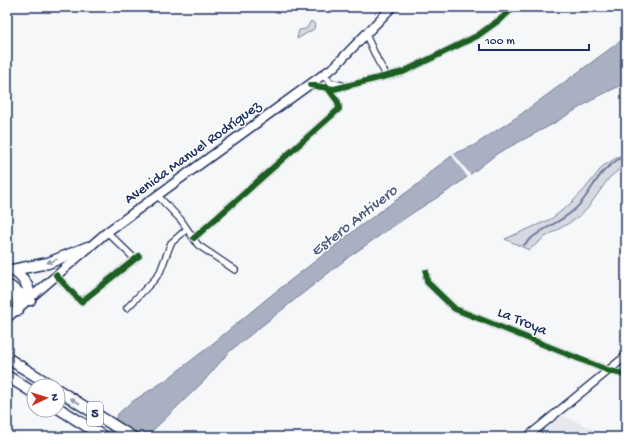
<svg xmlns="http://www.w3.org/2000/svg" width="633" height="444" font-family="'Gochi Hand',sans-serif">
<style>
.built{fill:#e6e8ee}
.green{fill:#d6d9e2;stroke:#7884a0}
.water{fill:#a9b0c1;stroke:#707c99}
.pier{fill:#f6f7f9}
.lines{fill:none;stroke-linecap:round;stroke-linejoin:round}
.stream{stroke:#707c99;stroke-width:2}
.minor-casing{stroke:#1b2f5e;stroke-width:8}
.tertiary-casing{stroke:#1b2f5e;stroke-width:10}
.secondary-casing{stroke:#1b2f5e;stroke-width:11}
.motorway-casing{stroke:#1b2f5e;stroke-width:13}
.minor{stroke:#fff;stroke-width:5.5}
.tertiary{stroke:#fff;stroke-width:7}
.secondary{stroke:#fff;stroke-width:8}
.motorway{stroke:#fff;stroke-width:10}
.cycleway-casing{stroke:#fff;stroke-width:8}
.cycleway{stroke:#1b5e20;stroke-width:6}
.oneway{fill:#8d97ae}
.labels{text-anchor:middle;dominant-baseline:central;stroke-width:3;stroke-linejoin:round;paint-order:stroke}
.shield{fill:#fff;stroke:#5f6d8e;stroke-width:1}
.shield-label{font-size:14px;font-weight:bold;fill:#1b2f5e}
.street-label{font-size:15px;fill:#1b2f5e;stroke:#fff}
.water-label{font-size:16px;font-style:italic;fill:#4d5c81;stroke:#fff}
</style>
<rect width="100%" height="100%" fill="#f6f7f9"/>
<filter id="ink" filterUnits="userSpaceOnUse"><feTurbulence type="fractalNoise" baseFrequency=".025" numOctaves="2"/><feDisplacementMap in="SourceGraphic" scale="8" xChannelSelector="R" yChannelSelector="G"/><feConvolveMatrix kernelMatrix="1 2 1 2 8 2 1 2 1" color-interpolation-filters="sRGB"/></filter>
<g filter="url(#ink)">
<path class="built" d="M562 415 577 422 611 437H538Z"/>
<g class="green">
<path d="M311 21 315 24 314 29 297 39 299 30 306 29Z"/>
<path d="M626 152V164L609 178 587 209 576 219 545 237 529 250 505 239 551 219 570 204 584 190 603 166Z"/>
</g>
<path class="water" d="M626 37V83L597 97 551 125 498 153 454 187 414 212 350 256 230 351 204 381 146 437H104L118 414 130 403 166 380 206 349 269 297 359 227 418 184 430 172 457 152 473 146 517 117Z"/>
<path class="pier" d="M453 153 472 177 469 179 451 154Z"/>
<g class="lines">
<path class="stream" d="M524 245C538 229 559 224 574 210 586 200 592 185 602 173 609 165 617 160 626 154"/>
<g class="minor-casing">
<g id="minor">
<path d="M366 35 378 61 387 76"/>
<path d="M324 75 331 83 342 85"/>
<path d="M310 85 334 89 403 72 477 36 502 18 514 7"/>
<path d="M157 195 181 220 198 245 235 270"/>
<path d="M107 232 135 259"/>
<path d="M194 238 339 109 338 102 327 87"/>
<path d="M426 272 427 282 455 309 607 370 626 375"/>
<path d="M56 275 81 302 139 256"/>
<path d="M127 308 155 279 160 272 171 243 187 229"/>
</g>
</g>
<g class="tertiary-casing">
<path id="tertiary" d="M527 437 626 356"/>
</g>
<g class="secondary-casing">
<path id="secondary" d="M7 318 107 232 335 66 392 7"/>
</g>
<g class="motorway-casing">
<g id="motorway">
<path d="M12 270C24 277 30 286 30 300"/>
<path d="M7 271 48 263 88 247"/>
<path d="M7 285 30 300"/>
<path d="M11 287 17 296 18 310"/>
<path d="M7 358 52 386"/>
<path d="M7 376 34 393"/>
<path d="M58 390 132 437"/>
<path d="M58 408 104 437"/>
</g>
</g>
<use href="#minor" class="minor"/>
<use href="#tertiary" class="tertiary"/>
<use href="#secondary" class="secondary"/>
<use href="#motorway" class="motorway"/>
<g class="cycleway-casing">
<g id="cycleway">
<path d="M310 85 334 89 403 72 477 36 502 18 514 7"/>
<path d="M194 238 339 109 338 102 327 87"/>
<path d="M426 272 427 282 455 309 607 370 626 375"/>
<path d="M56 275 81 302 139 256"/>
</g>
</g>
<use href="#cycleway" class="cycleway"/>
</g>
<defs><path id="oneway-solid" d="M-6-.8H1V-3.2L6.5 0L1 3.2V.8H-6Z"/></defs>
<g class="oneway">
<use href="#oneway-solid" transform="translate(52 261) rotate(160)"/>
<use href="#oneway-solid" transform="translate(75 401) rotate(-148)"/>
</g>
</g>
<g class="labels">
<rect class="shield" x="87" y="402" width="16" height="24" rx="3"/>
<g class="shield-label">
<text x="95" y="414">5</text>
</g>
<g class="street-label">
<text transform="translate(193 153) rotate(-36)">Avenida Manuel Rodríguez</text>
<text transform="translate(522 322) rotate(22)">La Troya</text>
</g>
<g class="water-label">
<text transform="translate(355 222) rotate(-38)">Estero Antivero</text>
</g>
</g>
<rect width="633" height="444" fill="none" stroke="#fff" stroke-width="24"/>
<rect x="12" y="12" width="609" height="420" fill="none" stroke="#1b2f5e" stroke-width="1.5" filter="url(#ink)"/>
<g transform="translate(46 398) rotate(86)"><circle r="19" fill="#ffffff" stroke="#a4acbf"/>
<path d="M0-3L7 15L0 10L-7 15Z" fill="#c8321e"/>
<text y="-6" font-size="11" font-weight="bold" text-anchor="middle" fill="#1b2f5e">N</text>
</g>
<path d="M479 44v6h110v-6" fill="none" stroke="#1b2f5e" stroke-width="2"/>
<text x="485" y="44" font-size="12" fill="#1b2f5e" stroke="#ffffff" stroke-width="3" paint-order="stroke">100 m</text>
</svg>
